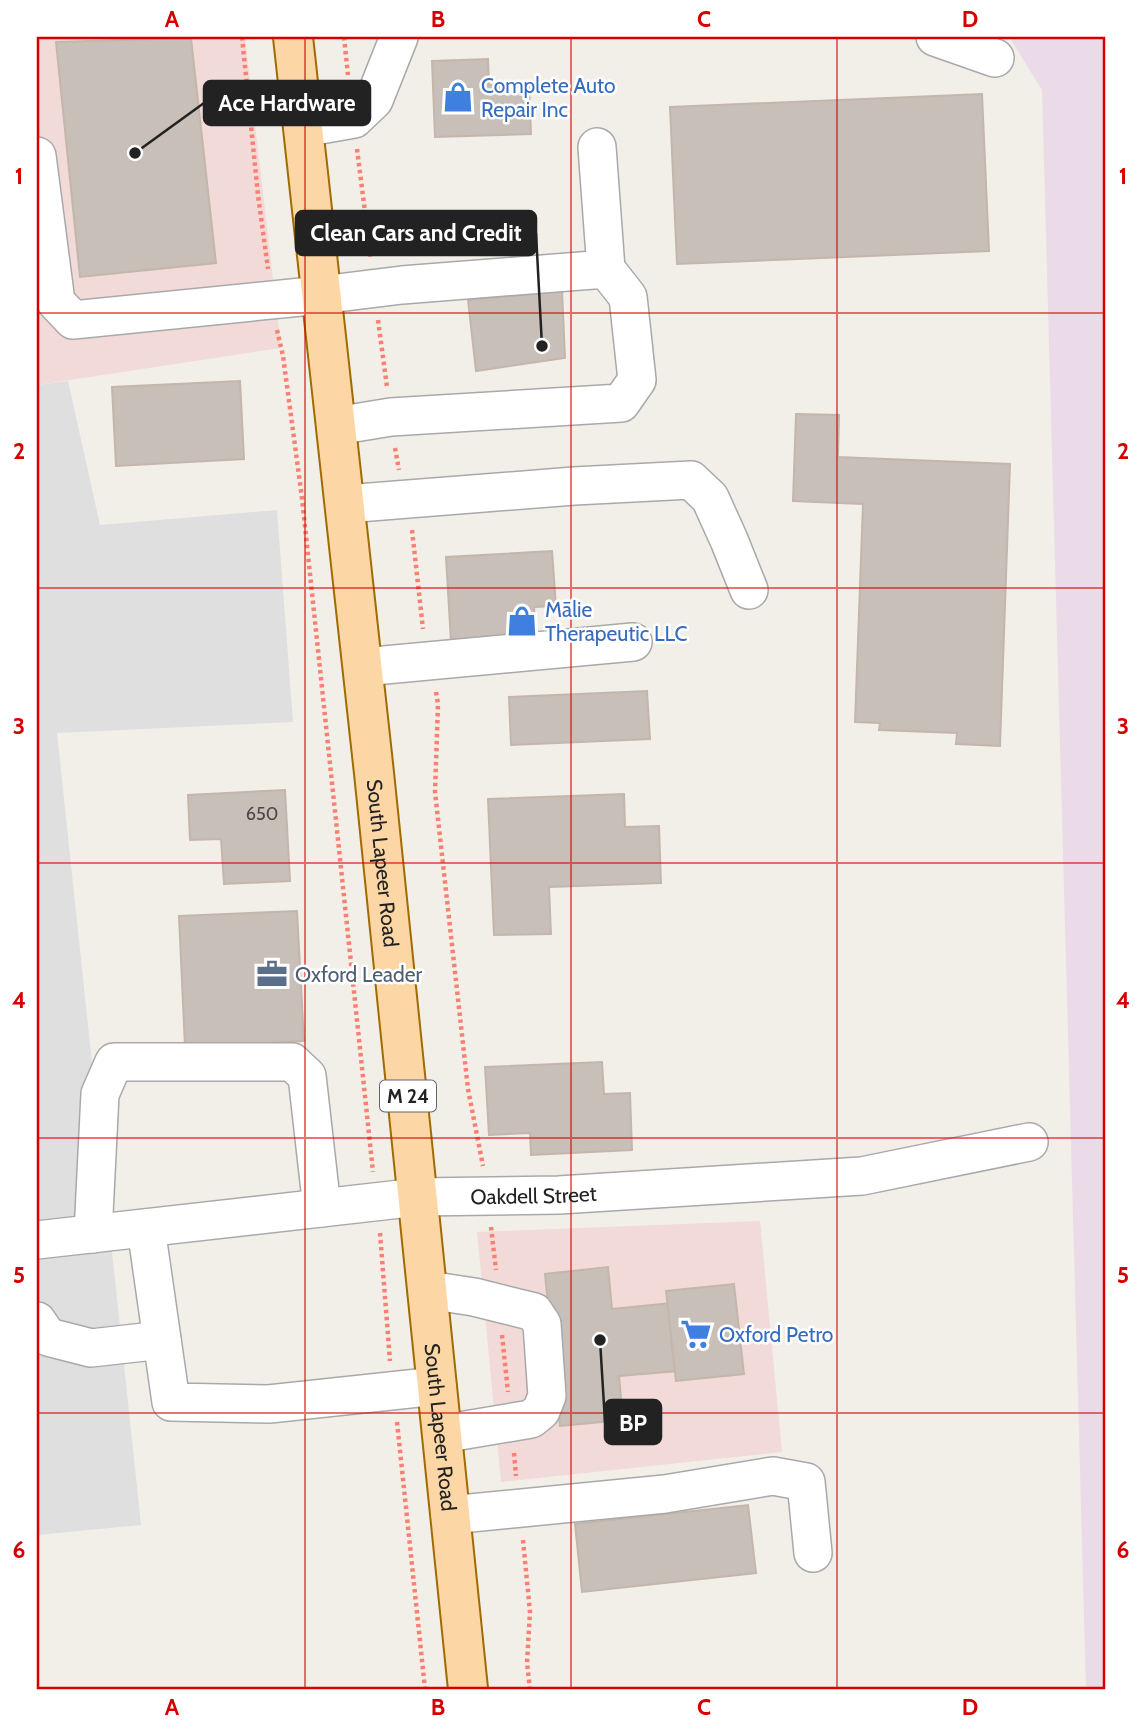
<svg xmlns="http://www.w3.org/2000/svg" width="1142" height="1726" font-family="Cabin,sans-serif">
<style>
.residential{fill:#e0dfdf}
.commercial{fill:#f2dad9}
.industrial{fill:#ebdbe8}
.building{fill:#c7bfb8;stroke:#c4b6ab;stroke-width:2}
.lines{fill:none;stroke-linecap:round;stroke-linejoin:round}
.minor-casing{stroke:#a9a9a9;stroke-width:40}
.major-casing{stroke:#a06b00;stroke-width:42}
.path{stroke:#fa8072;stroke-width:4.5;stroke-dasharray:3.5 3.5;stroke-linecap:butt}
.minor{stroke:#fff;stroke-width:37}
.major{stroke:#fcd6a4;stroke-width:38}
.grid{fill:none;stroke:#d40000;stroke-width:2;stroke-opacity:0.55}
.labels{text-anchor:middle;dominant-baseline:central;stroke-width:5;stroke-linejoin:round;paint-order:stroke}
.number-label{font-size:18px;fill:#4b4948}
.shield{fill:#fff;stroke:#646464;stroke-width:2}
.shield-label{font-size:19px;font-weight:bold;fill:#222}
.shop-label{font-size:21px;fill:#366cbe;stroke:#fff;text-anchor:start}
.street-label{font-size:21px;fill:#222;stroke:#fff}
.service-label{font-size:21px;fill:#4e5e75;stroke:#fff;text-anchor:start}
.leader{fill:none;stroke:#222;stroke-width:2.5}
.callout-dot{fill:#222;stroke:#fff;stroke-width:2.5}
.callout{fill:#222;stroke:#222;stroke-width:2.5}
.callout-label{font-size:23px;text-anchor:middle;font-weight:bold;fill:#fff}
.neatline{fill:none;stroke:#d40000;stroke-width:2.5}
.grid-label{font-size:23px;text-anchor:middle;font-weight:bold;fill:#d40000}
</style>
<rect width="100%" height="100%" fill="#f2efe9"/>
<path class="residential" d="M68 381 100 525 277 510 293 722 57 733 141 1525 37 1535V385Z"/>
<g class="commercial">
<path d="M37 37H245L281 348 37 385Z"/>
<path d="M760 1221 782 1452 501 1482 477 1232Z"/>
</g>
<path class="industrial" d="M1009 37H1105V1689H1086L1042 90Z"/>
<g class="building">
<path d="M191 38 216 263 80 277 56 42Z"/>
<path d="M488 59 489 85 529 84 531 134 435 137 432 61Z"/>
<path d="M982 94 989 251 677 264 670 107Z"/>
<path d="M562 291 565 358 476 371 468 300Z"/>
<path d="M240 381 244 459 116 466 112 387Z"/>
<path d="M796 414 839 415 838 457 1010 464 1000 746 956 744 957 733 879 730 880 723 855 722 863 504 793 501Z"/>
<path d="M552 551 556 606 534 607 536 637 451 642 446 557Z"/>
<path d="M647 691 650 739 511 745 509 697Z"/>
<path d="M285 790 290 881 224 884 221 839 190 840 188 795Z"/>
<path d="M624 794 625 827 659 826 661 883 549 887 551 934 494 935 488 799Z"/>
<path d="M297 911 304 1041 185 1047 179 916Z"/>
<path d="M602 1062 604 1094 630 1093 632 1150 531 1155 530 1133 489 1135 485 1067Z"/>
<path d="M608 1267 612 1309 671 1303 678 1371 619 1376 623 1420 560 1426 545 1274Z"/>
<path d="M734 1284 744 1374 676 1381 666 1291Z"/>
<path d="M748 1505 756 1573 582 1592 575 1524Z"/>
</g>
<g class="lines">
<g class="minor-casing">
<g id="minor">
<path d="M935 37 995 58"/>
<path d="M303 128 354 119 374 100 399 37"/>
<path d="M597 147 606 269"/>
<path d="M37 156 56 302 73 320 321 295 402 285 606 269 628 297 637 380 621 403 391 417 336 426"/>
<path d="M345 504 574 486 691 480 710 498 729 540 749 590"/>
<path d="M363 667 633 642"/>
<path d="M146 1228 171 1402 269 1404 437 1386"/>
<path d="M93 1234 100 1094 114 1062H292L307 1076 322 1208"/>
<path id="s1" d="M37 1240 418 1197 559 1195 862 1176 1029 1142"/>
<path d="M428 1290 474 1297 534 1312 542 1324 547 1396 541 1411 531 1419 442 1434"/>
<path d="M37 1321 48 1337 91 1348 162 1340"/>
<path d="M450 1515 665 1494 773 1476 806 1482 813 1553"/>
</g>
</g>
<g class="major-casing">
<g id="major">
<path id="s2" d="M293 37 374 773 468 1689"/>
</g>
</g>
<g class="path">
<path d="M242 37 258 195 268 269"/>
<path d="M344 37 348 75"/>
<path d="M357 149 371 259"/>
<path d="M378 320 387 387"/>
<path d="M277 330 283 356 302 498 373 1172"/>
<path d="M395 448 399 470"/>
<path d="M412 530 423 629"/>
<path d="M436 692 438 704 435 792 468 1089 483 1166"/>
<path d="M491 1227 496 1270"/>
<path d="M380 1233 390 1361"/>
<path d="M502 1335 508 1392"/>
<path d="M397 1422 425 1689"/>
<path d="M514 1453 516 1476"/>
<path d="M523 1540 530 1612 527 1663 530 1689"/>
</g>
<use href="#minor" class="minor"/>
<use href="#major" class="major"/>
</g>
<path class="grid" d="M305 37V1689M571 37V1689M837 37V1689M37 313H1105M37 588H1105M37 863H1105M37 1138H1105M37 1413H1105"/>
<defs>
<g id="shop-bare" transform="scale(2.415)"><path d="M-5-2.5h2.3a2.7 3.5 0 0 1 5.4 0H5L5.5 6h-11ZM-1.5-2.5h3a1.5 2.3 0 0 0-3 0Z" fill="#3f7fe0" stroke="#fff" stroke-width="2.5" paint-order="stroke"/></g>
<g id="office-bare" transform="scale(2.415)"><path d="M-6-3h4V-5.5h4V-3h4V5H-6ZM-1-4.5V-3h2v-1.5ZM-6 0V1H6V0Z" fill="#5c6f8a" stroke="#fff" stroke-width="2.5" paint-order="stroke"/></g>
<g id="supermarket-bare" transform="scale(2.415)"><path d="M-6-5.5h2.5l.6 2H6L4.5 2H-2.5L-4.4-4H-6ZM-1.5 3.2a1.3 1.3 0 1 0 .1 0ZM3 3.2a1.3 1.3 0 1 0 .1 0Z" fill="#3f7fe0" stroke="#fff" stroke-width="2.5" paint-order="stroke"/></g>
</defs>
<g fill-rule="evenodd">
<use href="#shop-bare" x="458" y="97"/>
<use href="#shop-bare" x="522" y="621"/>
<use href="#office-bare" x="272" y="974"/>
<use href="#supermarket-bare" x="696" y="1334"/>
</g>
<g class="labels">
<g class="number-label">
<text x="262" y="814">650</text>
</g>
<rect class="shield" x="380" y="1080.5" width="56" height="31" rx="5"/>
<g class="shield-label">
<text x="408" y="1096">M 24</text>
</g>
<g class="shop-label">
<text x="481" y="85">Complete Auto<tspan x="481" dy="24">Repair Inc</tspan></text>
<text x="545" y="609">Mālie<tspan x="545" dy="24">Therapeutic LLC</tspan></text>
<text x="719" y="1334">Oxford Petro</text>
</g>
<g class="street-label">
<text stroke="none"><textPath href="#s2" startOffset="831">South Lapeer Road</textPath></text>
<text stroke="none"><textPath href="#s1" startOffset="499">Oakdell Street</textPath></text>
<text stroke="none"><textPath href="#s2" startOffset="1398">South Lapeer Road</textPath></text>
</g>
<g class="service-label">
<text x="295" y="974">Oxford Leader</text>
</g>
</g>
<path class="leader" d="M135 153L204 103M542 346L536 233M600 1340L605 1422"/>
<g class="callout-dot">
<circle cx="135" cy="153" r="7"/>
<circle cx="542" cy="346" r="7"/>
<circle cx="600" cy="1340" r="7"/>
</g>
<g class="callout">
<rect x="204" y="81" width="166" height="44" rx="7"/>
<rect x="296" y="211" width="240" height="44" rx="7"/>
<rect x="605" y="1400" width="56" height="44" rx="7"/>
</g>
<g class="callout-label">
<text x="287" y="111">Ace Hardware</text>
<text x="416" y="241">Clean Cars and Credit</text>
<text x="633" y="1431">BP</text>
</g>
<rect width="1142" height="1726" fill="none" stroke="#ffffff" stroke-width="77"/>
<rect x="38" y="38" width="1066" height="1650" class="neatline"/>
<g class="grid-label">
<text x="172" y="27">A</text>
<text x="438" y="27">B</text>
<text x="704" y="27">C</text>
<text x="970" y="27">D</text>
<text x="19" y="184">1</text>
<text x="1123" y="184">1</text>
<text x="19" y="459">2</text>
<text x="1123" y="459">2</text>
<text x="19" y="734">3</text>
<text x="1123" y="734">3</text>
<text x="19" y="1008">4</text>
<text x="1123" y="1008">4</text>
<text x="19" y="1283">5</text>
<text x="1123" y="1283">5</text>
<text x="19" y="1558">6</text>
<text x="1123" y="1558">6</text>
<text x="172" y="1715">A</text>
<text x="438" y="1715">B</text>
<text x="704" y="1715">C</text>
<text x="970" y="1715">D</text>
</g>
</svg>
